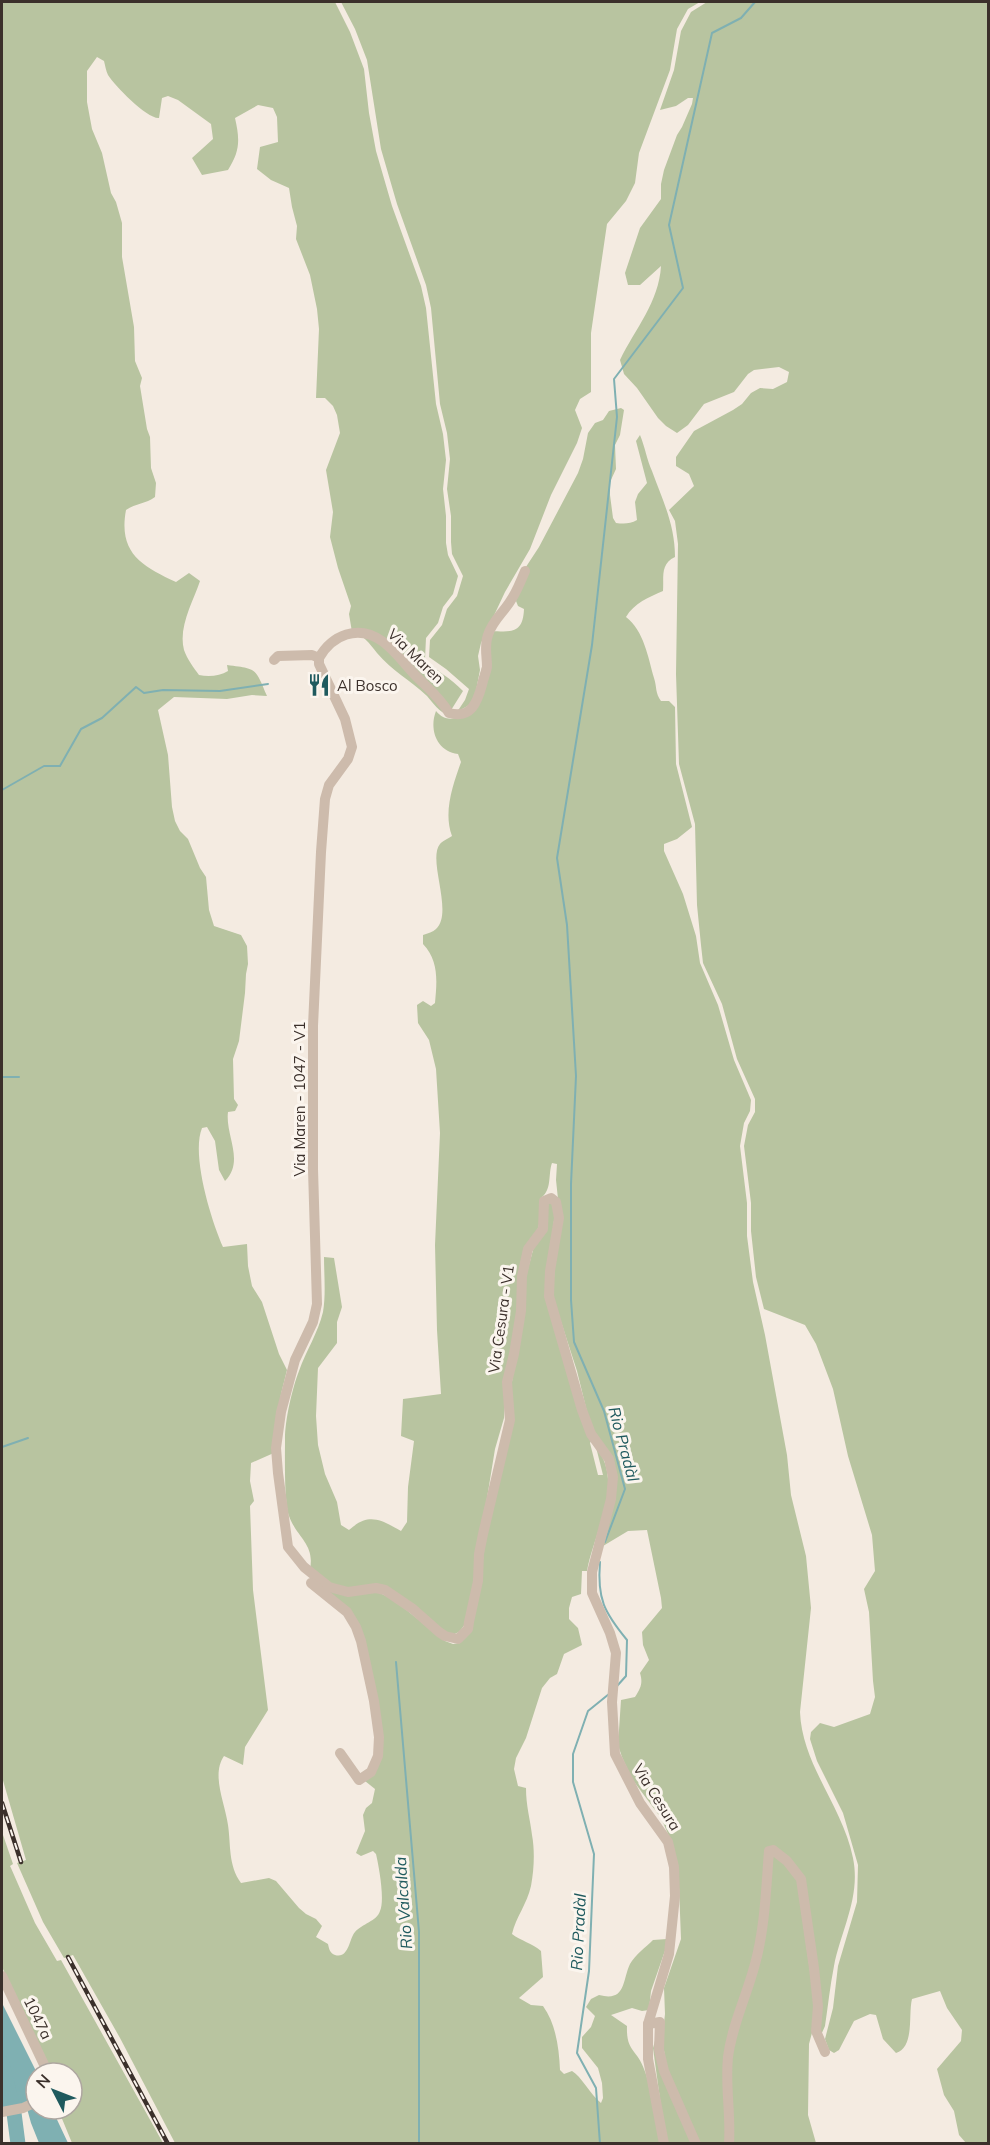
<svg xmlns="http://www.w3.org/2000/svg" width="990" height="2145" font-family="Mulish,sans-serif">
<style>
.green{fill:#b8c4a0}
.water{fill:#7fb0b2}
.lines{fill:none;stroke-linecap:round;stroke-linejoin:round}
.stream{stroke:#7fb0b2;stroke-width:2}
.river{stroke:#7fb0b2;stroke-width:15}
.minor{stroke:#cdbbac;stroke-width:10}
.rail-casing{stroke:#3b302b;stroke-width:4.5}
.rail{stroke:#fbf5ee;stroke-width:2;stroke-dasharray:7;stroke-linecap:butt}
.labels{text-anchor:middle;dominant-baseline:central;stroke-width:6;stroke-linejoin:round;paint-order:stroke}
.street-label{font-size:15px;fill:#3b302b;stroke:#fbf5ee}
.poi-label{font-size:15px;fill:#3b302b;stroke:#fbf5ee;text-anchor:start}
.water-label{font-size:16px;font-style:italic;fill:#1f5a5e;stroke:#fbf5ee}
</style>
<rect width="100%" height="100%" fill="#f4ebe1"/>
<g class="green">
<path d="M2 2H335L350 32 364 69 369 113 376 151 392 206 421 286 426 308 436 404 443 434 446 460 443 489 446 516V543L448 555 458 576 453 594 443 607 438 623 426 638 425 659C436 671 451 678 463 691L448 715C439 712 433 703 427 696 410 680 392 671 377 653 369 643 364 635 352 632L349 614 351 606 338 568 330 537 333 512 326 470 340 433 337 415 333 406 325 398H316L319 329 317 309 310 275 296 239 297 226 292 207 289 188 271 180 257 169 260 147 278 142 277 117 273 108 258 105 235 118C240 140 240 151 228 170L202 175 192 158 213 139 211 124 178 100 168 96 162 98 159 118C147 119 115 86 108 75 106 71 105 65 104 61L97 57 87 71V102L92 129 102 153 111 193 116 202 122 223V257L134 327 135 361 142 378 140 386 147 429 150 437 151 468 156 483 155 497C146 504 136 503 126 510 118 553 142 566 176 582L189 573 200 581C193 602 178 627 184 650 187 659 194 668 199 675 209 677 220 676 228 671L227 665C258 669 255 668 267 696L252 695 227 699 174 697 158 710 168 755 172 807 175 821 180 831 188 839 200 868 206 877 209 910 214 926 241 935 247 946 248 964 246 974 245 993 239 1041 233 1059 234 1099 238 1105 235 1111 228 1112C225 1135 245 1161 225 1181L219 1170 215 1141 207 1127 202 1128C191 1155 211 1220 223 1247L247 1244 248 1266 252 1286 262 1302 279 1354 287 1370 281 1394 276 1452 251 1463 250 1481 254 1501 250 1506 253 1590 268 1710 245 1747 243 1765 224 1756C211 1775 225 1803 228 1825 231 1845 228 1865 241 1883L269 1878 276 1881 299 1908 306 1914 316 1919 322 1926 316 1937 328 1944C329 1949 330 1953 335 1955 349 1959 349 1939 355 1932 362 1924 377 1921 380 1911 385 1900 379 1867 376 1854L373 1851 361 1856 356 1853 365 1831 363 1815 366 1808 372 1803 375 1789 365 1781 374 1760 376 1731 358 1629 314 1582 376 1591 394 1600 445 1641 453 1644 460 1643 483 1553 511 1389 526 1276 546 1202 551 1201 555 1213 547 1273 591 1441 590 1443 598 1475H603L596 1447C625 1484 594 1531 587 1571H582L581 1594 572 1597 569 1608V1619L578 1628 582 1645 564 1654 557 1674 550 1678 542 1688 526 1738 516 1758 514 1769 518 1786 526 1788C526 1806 530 1818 532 1835 535 1851 534 1870 531 1886 527 1904 516 1917 512 1934 521 1941 532 1943 541 1951L543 1977 519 1998 531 2005 543 2006C556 2024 559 2048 560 2070L564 2074 572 2071C581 2076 590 2094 601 2103L603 2098 602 2083 598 2068 582 2048V2037L591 2027 595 2016 586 2007 591 1999 599 1995C626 2002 622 1981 630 1964 635 1955 646 1947 653 1940L667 1939 668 1942 651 1991 649 2010 642 2011 632 2008 611 2015 627 2026C626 2052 637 2049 644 2069 652 2088 655 2122 660 2143H175L120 2038 73 1955 64 1958 43 1922 17 1863 26 1860 2 1777Z"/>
<path d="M341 2H700L688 9 677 29 670 70 639 153 635 183 626 201 607 224 591 333V392L580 399 575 410 582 428 577 443 551 495 530 549 505 592 481 643 478 656 480 670 475 696 471 704 457 712 465 700 469 689 446 669 429 657 430 640 442 625 447 609 457 596 463 576 452 554 451 542V516L447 489 450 459 447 433 440 404 431 308 426 285 397 204 381 149 367 60 355 29Z"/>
<path d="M707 2H988V2143H966L959 2135 954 2111 944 2095 937 2069 961 2041 962 2030 947 2008 940 1991 912 1999C908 2014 915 2047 896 2053L883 2039 876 2015 870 2014 854 2021 839 2050 834 2053 829 2050 825 2039 833 2008 838 1966 857 1902 858 1865 843 1813 817 1761 810 1739 811 1732 820 1723 834 1727 870 1714 875 1697 873 1681 869 1612 864 1589 875 1571 872 1535 848 1456 833 1389 816 1344 805 1325 764 1309 756 1277 751 1231V1203L744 1146 748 1125 755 1112V1099L737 1059 722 1004 703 963 701 945 697 905 695 824 679 764 676 674 678 544 675 521 669 510 694 486 689 474 676 466V457L694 431 733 410 742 404 751 393 760 388 773 389 787 382 789 372 779 367 754 370 748 374 734 392 704 404 688 425 677 433 666 426 658 418 637 388 624 374 620 360C635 329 659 302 661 266L640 285H628L625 273 640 228 661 199V184L664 170 677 135 682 127 692 104 693 98H688L676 106 660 110 674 70 681 31 691 12Z"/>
<path d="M621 408 624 410 620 435 615 445 616 469 610 482V495L613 518 616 523C624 524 630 524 637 520L635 502 638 494 647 483 636 441 640 435C645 447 647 460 652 471 663 501 675 525 675 557 660 564 664 577 663 591 649 597 634 603 626 617 644 631 648 657 654 678 657 687 655 693 661 701H669L675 707 676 764 692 827 677 839 664 844V851L683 894 696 936 700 963 718 1005 734 1060 751 1100 750 1111 744 1123 740 1146 747 1203V1236L753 1282 765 1335 787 1455 791 1495 806 1556 811 1608 800 1712C802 1765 843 1807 853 1858 861 1897 841 1930 834 1966 830 1986 828 2006 825 2026L821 2035 807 1891 774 1848 757 1942 735 2018 727 2143H699L669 2078 662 2040 665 2014 664 1988 681 1939 679 1887 672 1843 661 1818 632 1779 622 1757 618 1745 621 1700 635 1697C641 1688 643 1683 640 1673L649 1660 643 1645 642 1632 662 1608 661 1598 647 1530 628 1531 603 1546 616 1483 589 1420 577 1371 553 1297 558 1199 556 1180 557 1164 552 1163C548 1174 552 1189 542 1197L541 1217 520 1294 505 1398 504 1418 495 1449 467 1621C461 1630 458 1637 446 1633L387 1588 340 1589 310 1569C315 1544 297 1538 289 1516 284 1502 285 1456 285 1439 285 1420 292 1389 299 1371 306 1351 318 1333 323 1312 326 1295 324 1274 324 1257L334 1258 342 1307 337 1322V1343L318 1368 316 1416 318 1445 325 1474 337 1502 341 1525 349 1530C369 1512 381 1520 401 1531L407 1522 408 1487 414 1441 401 1436 403 1399 441 1394 437 1330 435 1245 440 1133 436 1069 429 1040 418 1023 417 1005 423 1001 431 1006 435 1003C437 981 439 961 423 944V935C428 933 433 932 436 929 454 912 427 860 440 844 442 841 448 839 452 836 443 812 453 785 461 762L458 754C436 751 429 729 436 711 447 724 458 718 471 711L491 631C511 632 523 634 524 609L518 606 516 601 520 576 539 547 578 473 583 459 588 433 595 423 603 420 609 411Z"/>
<path d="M2 1832 13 1864 10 1866 11 1868 35 1923 57 1961 61 1960 163 2143H72L58 2109H72V2073H52L2 1967Z"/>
<path d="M777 1855 797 1880 815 2006 813 2029 809 2044 808 2115 816 2143 733 2144 730 2067 771 1858Z"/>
<path d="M657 2034 693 2143H666L653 2048Z"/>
</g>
<path class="water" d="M2 2003 37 2073 36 2109H52L68 2143H39L31 2123 26 2105 2 2109Z"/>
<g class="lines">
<g class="stream">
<path d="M2 790 44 766H60L81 729 102 718 136 687 144 693 163 690 220 691 268 684"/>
<path d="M2 1077H19"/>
<path d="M2 1447 28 1438"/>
<path d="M605 1542 625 1489 604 1411 574 1342 571 1300V1184L576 1076 567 925 557 858 592 645 617 417 614 379 683 288 669 225 712 33 741 18 755 2"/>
<path d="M600 1562C597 1599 604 1612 627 1640L626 1676 617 1686"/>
<path d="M396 1662 419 1932V2144"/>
<path d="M600 2144 596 2088 577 2053 589 1971 594 1854 573 1782V1754L588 1711 609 1694"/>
</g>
<path class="river" d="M2 2063 14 2113 18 2144"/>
<g class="minor">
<path d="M319 658V664L345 719 352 747 348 759 329 785 325 799 321 852 313 1026V1169L317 1304 313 1322 295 1360 281 1412 276 1448 278 1473 288 1547 304 1567 329 1587 348 1592 376 1588 385 1590 413 1609 439 1632 445 1636 458 1639 468 1629 469 1622 478 1581 479 1554 483 1534 510 1420 507 1382 514 1354 521 1311 522 1276 528 1249 543 1229 544 1201 551 1198 556 1202 559 1218 550 1271 549 1296 582 1410 591 1434 609 1459 613 1477 611 1499 592 1572V1593L610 1633 616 1653 612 1702 615 1754 640 1803 668 1842 674 1867 675 1896 669 1954 648 2024V2059L664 2144"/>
<path d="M319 658C332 635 358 624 382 641 395 650 406 666 418 678 429 689 441 699 449 713 471 719 477 703 482 685 483 679 486 673 487 667 487 655 484 646 488 635 492 621 504 612 511 600 517 591 521 581 525 571"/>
<path d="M274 660 278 656 312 655 319 658"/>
<path d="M311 1583 347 1612 356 1627 361 1641 374 1701 379 1737 378 1756 371 1772 359 1780 340 1753"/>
<path d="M2 1976 48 2073"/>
<path d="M648 2024 660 2022 659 2050 664 2071 696 2144"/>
<path d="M2 2112 23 2108 36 2102"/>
<path d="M729 2144C731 2114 725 2086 728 2057 732 2025 747 1995 755 1964 765 1928 766 1889 769 1851L773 1850 787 1861 801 1879 814 1968 818 2006 816 2031 825 2052"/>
</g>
<g class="rail-casing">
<g id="rail">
<path d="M2 1803 21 1862"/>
<path d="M68 1957 168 2144"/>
</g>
</g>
<use href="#rail" class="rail"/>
</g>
<defs>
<g id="restaurant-bare" transform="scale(1.8)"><path d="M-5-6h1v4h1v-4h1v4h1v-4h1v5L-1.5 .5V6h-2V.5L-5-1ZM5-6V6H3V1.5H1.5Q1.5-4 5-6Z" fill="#1f5a5e" stroke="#fbf5ee" stroke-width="2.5" paint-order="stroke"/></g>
</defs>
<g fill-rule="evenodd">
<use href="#restaurant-bare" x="319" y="685"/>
</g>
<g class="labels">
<g class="street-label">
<text transform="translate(416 656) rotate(44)">Via Maren</text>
<text transform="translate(299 1099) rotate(-90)">Via Maren - 1047 - V1</text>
<text transform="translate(501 1319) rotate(-82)">Via Cesura - V1</text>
<text transform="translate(657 1797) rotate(58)">Via Cesura</text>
<text transform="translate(38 2018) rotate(64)">1047a</text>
</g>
<g class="poi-label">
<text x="337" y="685">Al Bosco</text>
</g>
<g class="water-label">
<text transform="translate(624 1444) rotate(75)">Rio Pradàl</text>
<text transform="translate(403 1903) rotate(-94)">Rio Valcalda</text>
<text transform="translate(578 1932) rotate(-87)">Rio Pradàl</text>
</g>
</g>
<rect width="990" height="2145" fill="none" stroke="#3b302b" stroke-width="6"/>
<g transform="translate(54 2091) rotate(312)"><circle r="28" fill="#fbf5ee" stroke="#aea6a0" stroke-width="1.5"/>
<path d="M0-4.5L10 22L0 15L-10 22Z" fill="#1f5a5e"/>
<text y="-9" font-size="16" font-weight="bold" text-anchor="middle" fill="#3b302b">N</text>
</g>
</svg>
